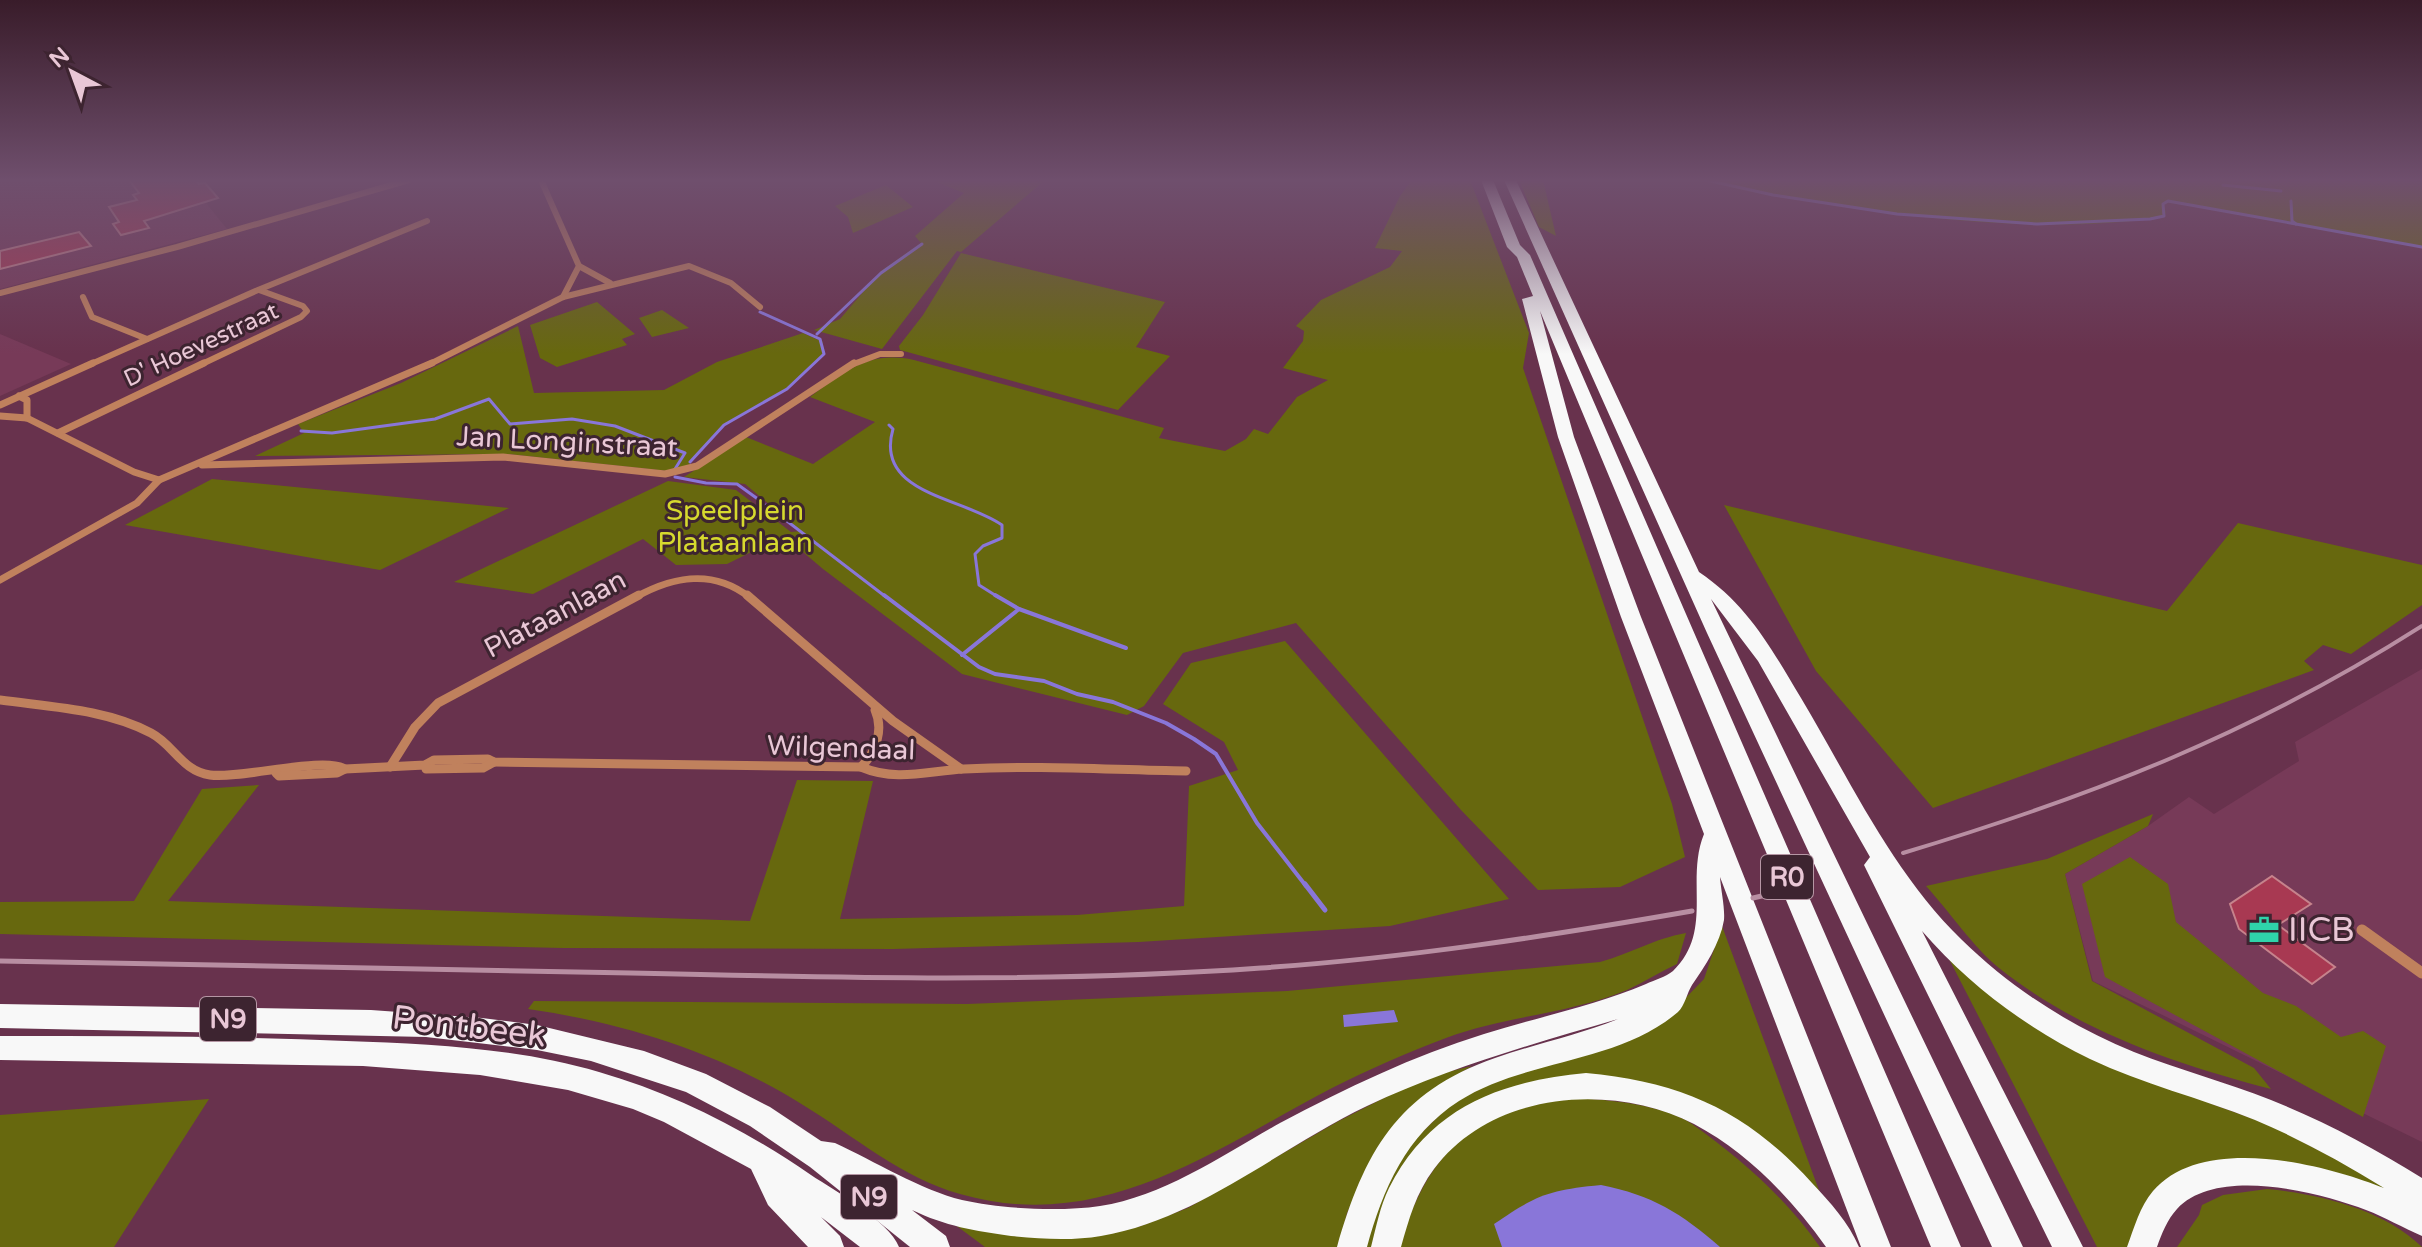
<svg xmlns="http://www.w3.org/2000/svg" width="2422" height="1247" font-family="'Varela Round',sans-serif">
<style>
.built{fill:#773a58}
.green{fill:#67680e}
.water{fill:#8976d9}
.lines{fill:none;stroke-linecap:round;stroke-linejoin:round}
.stream-far2{stroke:#8976d9;stroke-width:3}
.stream-far1{stroke:#8976d9;stroke-width:4}
.stream{stroke:#8976d9;stroke-width:5}
.building{fill:#a83952;stroke:#c6838c;stroke-width:2}
.street-far3{stroke:#c0815d;stroke-width:6}
.street-far2{stroke:#c0815d;stroke-width:7}
.street-far1{stroke:#c0815d;stroke-width:9}
.street{stroke:#c0815d;stroke-width:11}
.highway{fill:#f8f8f8;fill-rule:evenodd}
.rail-far1{stroke:#b88ea2;stroke-width:4}
.rail{stroke:#b88ea2;stroke-width:5}
.labels{text-anchor:middle;dominant-baseline:central;stroke-width:6;stroke-linejoin:round;paint-order:stroke}
.far-street-label{font-size:24px;fill:#e9c7d6;stroke:#3d2430}
.shield{fill:#3d2430;stroke:#b596a4;stroke-width:2}
.shield-label{font-size:26px;font-weight:bold;fill:#e9c7d6}
.street-label{font-size:28px;fill:#e9c7d6;stroke:#3d2430}
.park-label{font-size:28px;fill:#d6d92e;stroke:#3d2430}
.near-poi-label{font-size:34px;fill:#e9c7d6;stroke:#3d2430;text-anchor:start}
.near-street-label{font-size:34px;fill:#e9c7d6;stroke:#3d2430}
</style>
<rect width="100%" height="100%" fill="#68324d"/>
<g class="built">
<path d="M0 180H202L218 198 206 203 227 229 0 289Z"/>
<path d="M0 334 71 364 0 396Z"/>
<path d="M2422 669V1142L2093 981 2065 874 2148 826 2189 797 2214 814 2299 761 2295 742Z"/>
</g>
<g class="green">
<path d="M932 180H1045L961 252 957 251 882 349 814 330 840 319 881 271 921 243 915 236 964 193Z"/>
<path d="M1412 180H1470L1529 333 1523 368 1672 804 1685 857 1620 887 1538 890 1461 810 1296 623 1183 653 1144 706 1127 715 962 674 823 569 784 536 727 564 676 565 643 539 533 594 454 582 668 481 736 490 791 532 801 531 745 484 684 477 746 437 813 464 875 422 810 397C844 372 869 350 914 360L1164 428 1159 438 1225 451 1246 439 1254 429 1268 434 1297 397 1328 380 1283 368 1303 341 1304 331 1296 326 1321 300 1390 267 1402 251 1375 248 1400 196Z"/>
<path d="M1519 180H1543L1556 236 1539 227Z"/>
<path d="M1706 180H2422V247L2168 201 2163 204 2166 213 2159 218C2047 233 1930 220 1819 203 1782 197 1742 192 1706 180Z"/>
<path d="M886 185 913 207 853 233 848 217 835 206Z"/>
<path d="M961 253 1165 302 1136 347 1170 356 1118 410 900 350 899 346 923 315Z"/>
<path d="M597 302 635 334 622 339 627 345 557 367 540 358 530 325Z"/>
<path d="M662 310 689 328 652 337 639 318Z"/>
<path d="M518 326 534 393 664 390 717 362 803 333 823 342 821 345 824 354 787 389 724 425 685 469 677 472 508 454 255 456 304 433 298 424 401 383Z"/>
<path d="M212 479 509 508 380 570 125 525Z"/>
<path d="M1724 505 2167 611 2238 523 2422 565V605L2351 654 2323 645 2304 661 2314 670 1933 808 1816 671Z"/>
<path d="M1285 641 1509 899 1390 926 1139 942 893 949 563 948 0 934V902L134 901 202 789 259 785 168 901 750 921 797 780 873 781 840 919 1077 915 1184 906 1189 786 1238 770 1224 742 1163 704 1191 663Z"/>
<path d="M2153 814 2148 826 2065 874 2092 981 2254 1068 2271 1089C2175 1064 2078 1031 1999 968 1974 948 1949 911 1926 886L2047 859Z"/>
<path d="M2130 857 2168 884 2176 922 2263 993 2296 1006 2341 1037 2363 1031 2386 1046 2363 1117 2105 977 2082 884Z"/>
<path d="M1722 926 1824 1204 1651 1090 1472 1105 1375 1247H1363L1396 1158 1458 1097 1670 1014 1704 979Z"/>
<path d="M1686 933 1677 964C1660 972 1644 982 1627 990 1570 1014 1504 1016 1446 1038 1408 1052 1368 1070 1332 1088 1213 1150 1102 1235 960 1194 902 1178 854 1136 803 1105 720 1053 625 1023 528 1009L534 1001 967 1004 1287 991 1600 962C1632 953 1653 939 1686 933Z"/>
<path d="M1946 953 2209 1103 2270 1125 2422 1204 2284 1164 2143 1209 2129 1247H2097Z"/>
<path d="M1472 1066 1443 1083 1367 1169 1347 1213 1339 1247H985L954 1224 1138 1227 1188 1208 1337 1122 1423 1078Z"/>
<path d="M1573 1098C1606 1099 1665 1105 1692 1124 1741 1159 1785 1197 1820 1247H1398C1431 1149 1469 1112 1573 1098Z"/>
<path d="M209 1099 114 1247H0V1115Z"/>
<path d="M2267 1189C2319 1194 2383 1209 2422 1247H2177L2199 1215 2202 1205 2223 1195Z"/>
</g>
<g class="water">
<path d="M1394 1010 1398 1022 1344 1027 1343 1015Z"/>
<path d="M1601 1185C1652 1195 1681 1213 1720 1247H1502L1494 1224C1536 1195 1549 1190 1601 1185Z"/>
</g>
<g class="lines">
<g class="stream-far2">
<path d="M1706 180 1773 195 1897 214 2037 224 2150 219 2164 216 2163 204 2168 201 2296 224"/>
<path d="M2223 185 2281 191"/>
<path d="M2291 201 2292 221 2296 224 2422 247"/>
<path d="M817 334 881 273 922 244"/>
<path d="M889 425 893 429C874 494 962 497 1002 525V538L983 546 975 554 979 585 998 597"/>
<path d="M301 431 332 433 435 419 489 399 510 424 572 419 615 426 685 453 675 469"/>
<path d="M690 462 724 425 787 389 824 354 820 339 760 312"/>
<path d="M675 477 706 483 737 484 762 502"/>
<path d="M766 505 886 597"/>
</g>
<g class="stream-far1">
<path d="M884 595 979 667 995 674 1044 681 1077 694 1113 702 1166 723 1194 739 1216 754 1257 823 1306 886"/>
<path d="M1019 609 1126 648"/>
<path d="M962 655 1019 609 995 595"/>
</g>
<path class="stream" d="M1305 884 1325 910"/>
</g>
<g class="building">
<path d="M129 180H196L199 184 205 183 218 198 144 221 149 228 121 235 113 224 119 222 109 207 137 200 133 195 139 193Z"/>
<path d="M79 232 91 246 0 269V251Z"/>
<path d="M2272 876 2311 904 2278 925 2335 967 2312 984 2239 929 2230 904Z"/>
</g>
<g class="lines">
<g class="street-far3">
<path d="M541 180 579 266 563 297"/>
<path d="M579 266 610 283"/>
<path d="M0 293 177 247 409 180"/>
<path d="M83 297 92 317 147 339"/>
<path d="M89 365 258 290 427 221"/>
<path d="M200 365 301 317 307 311 303 306 259 290"/>
<path d="M428 365 563 297 689 266 731 283 760 307"/>
<path d="M851 365 880 354H901"/>
</g>
<g class="street-far2">
<path d="M19 396 27 400V418"/>
<path d="M0 405 93 363"/>
<path d="M0 416 27 418 134 472 159 480"/>
<path d="M58 433 204 363"/>
<path d="M202 465 503 457 665 474 697 466 854 363"/>
<path d="M0 580 137 503 159 480 432 363"/>
<path d="M636 597C674 576 713 569 749 597"/>
</g>
<g class="street-far1">
<path d="M747 595 893 721 961 769"/>
<path d="M0 700C50 707 106 709 151 733 174 745 182 771 210 775 241 779 325 756 345 769L425 765 434 760 488 759 494 762 861 767C896 782 928 771 964 769 1038 765 1112 770 1186 771"/>
<path d="M425 765 426 769 483 768 494 762"/>
<path d="M390 767 415 727 438 703 639 595"/>
<path d="M861 767C876 752 884 730 875 710"/>
<path d="M276 773 279 776 337 773 345 769"/>
</g>
<path class="street" d="M2362 930 2422 973"/>
<g class="highway">
<path d="M1481 180H1493L1520 245 1530 255 1961 1247H1931L1540 311 1574 437 1641 617 1891 1247H1861L1720 877C1721 891 1725 907 1724 920 1720 944 1705 966 1692 985 1687 993 1685 1005 1678 1012 1617 1064 1525 1059 1459 1101 1406 1135 1383 1189 1367 1247H1337C1364 1153 1397 1092 1495 1058 1535 1044 1578 1035 1618 1019 1532 1044 1448 1068 1367 1106 1279 1148 1199 1219 1101 1236 1072 1241 1040 1239 1011 1236 975 1231 945 1226 912 1210L946 1236 950 1247H910L810 1167 750 1126 686 1092 591 1061 537 1050 426 1037 0 1028V1004L371 1010 482 1018 537 1025 644 1051 706 1074 770 1107 821 1141 835 1143C874 1161 921 1190 962 1200 1002 1209 1060 1212 1100 1206 1165 1196 1224 1154 1280 1123 1346 1088 1413 1056 1484 1034 1538 1017 1594 1006 1646 984 1654 980 1666 977 1673 971 1714 931 1685 881 1704 834L1621 617 1558 437 1522 299 1533 296 1517 257 1507 247Z"/>
<path d="M1504 180H1516L1699 572C1748 605 1771 648 1801 698 1850 780 1892 872 1962 940 2011 988 2070 1026 2134 1052 2179 1070 2226 1082 2271 1100 2324 1121 2374 1148 2422 1178V1236C2403 1228 2385 1217 2366 1210 2319 1192 2217 1166 2177 1209 2167 1220 2162 1233 2157 1247H2127C2134 1228 2140 1206 2153 1191 2203 1133 2324 1164 2384 1188 2342 1162 2300 1139 2255 1120 2200 1098 2143 1084 2090 1059 2025 1027 1969 985 1922 931L2083 1247H2052L1864 865 1870 857 1758 661 1711 599 2023 1247H1992L1707 633Z"/>
<path d="M0 1036C115 1036 231 1036 346 1041 430 1044 518 1048 599 1072 675 1094 746 1130 811 1175 835 1191 889 1221 899 1247H860L821 1217 840 1236 844 1247H808L768 1205 751 1169 664 1122 633 1109 568 1090 480 1075 363 1066 0 1060Z"/>
<path d="M1586 1073C1682 1082 1747 1111 1812 1183 1830 1202 1849 1223 1859 1247H1826C1791 1198 1747 1152 1694 1124 1612 1082 1492 1091 1434 1169 1416 1193 1409 1219 1401 1247H1371C1376 1228 1380 1206 1389 1188 1430 1107 1501 1081 1586 1073Z"/>
</g>
<path class="rail-far1" d="M1903 853C2093 796 2254 733 2422 626"/>
<g class="rail">
<path d="M1753 898 1766 895"/>
<path d="M0 961C210 965 420 969 631 973 841 978 1051 983 1261 968 1406 958 1549 936 1692 911"/>
</g>
</g>
<linearGradient id="sky" x2="0" y2="1"><stop stop-color="#391c2a"/><stop offset="0.51" stop-color="#6f4f6d"/><stop offset="1" stop-color="#6f4f6d" stop-opacity="0"/></linearGradient>
<rect width="2422" height="354" fill="url(#sky)"/>
<defs>
<g id="office-bare" transform="scale(2.4)"><path d="M-6-3h4V-5.5h4V-3h4V5H-6ZM-1-4.5V-3h2v-1.5ZM-6 0V1H6V0Z" fill="#2fd4aa" stroke="#3d2430" stroke-width="2.5" paint-order="stroke"/></g>
</defs>
<g fill-rule="evenodd">
<use href="#office-bare" x="2264" y="930"/>
</g>
<g class="labels">
<g class="far-street-label">
<text transform="translate(201 345) rotate(-25)">D' Hoevestraat</text>
</g>
<g class="shield">
<rect x="1761" y="855" width="52" height="44" rx="6"/>
<rect x="200" y="997" width="56" height="44" rx="6"/>
<rect x="841" y="1175" width="56" height="44" rx="6"/>
</g>
<g class="shield-label">
<text x="1787" y="877">R0</text>
<text x="228" y="1019">N9</text>
<text x="869" y="1197">N9</text>
</g>
<g class="street-label">
<text transform="translate(567 442) rotate(3)">Jan Longinstraat</text>
<text transform="translate(555 614) rotate(-28)">Plataanlaan</text>
<text transform="translate(841 748) rotate(2)">Wilgendaal</text>
</g>
<g class="park-label">
<text x="735" y="511">Speelplein<tspan x="735" dy="32">Plataanlaan</tspan></text>
</g>
<g class="near-poi-label">
<text x="2288" y="930">IICB</text>
</g>
<g class="near-street-label">
<text transform="translate(469 1027) rotate(7)">Pontbeek</text>
</g>
</g>
<g transform="translate(72 72) rotate(319)" stroke="#3d2430" stroke-width="6" paint-order="stroke">
<path d="M0-6L14 30L0 20L-14 30Z" fill="#e9c7d6"/>
<text y="-12" font-size="22" font-weight="bold" text-anchor="middle" fill="#e9c7d6">N</text>
</g>
</svg>
